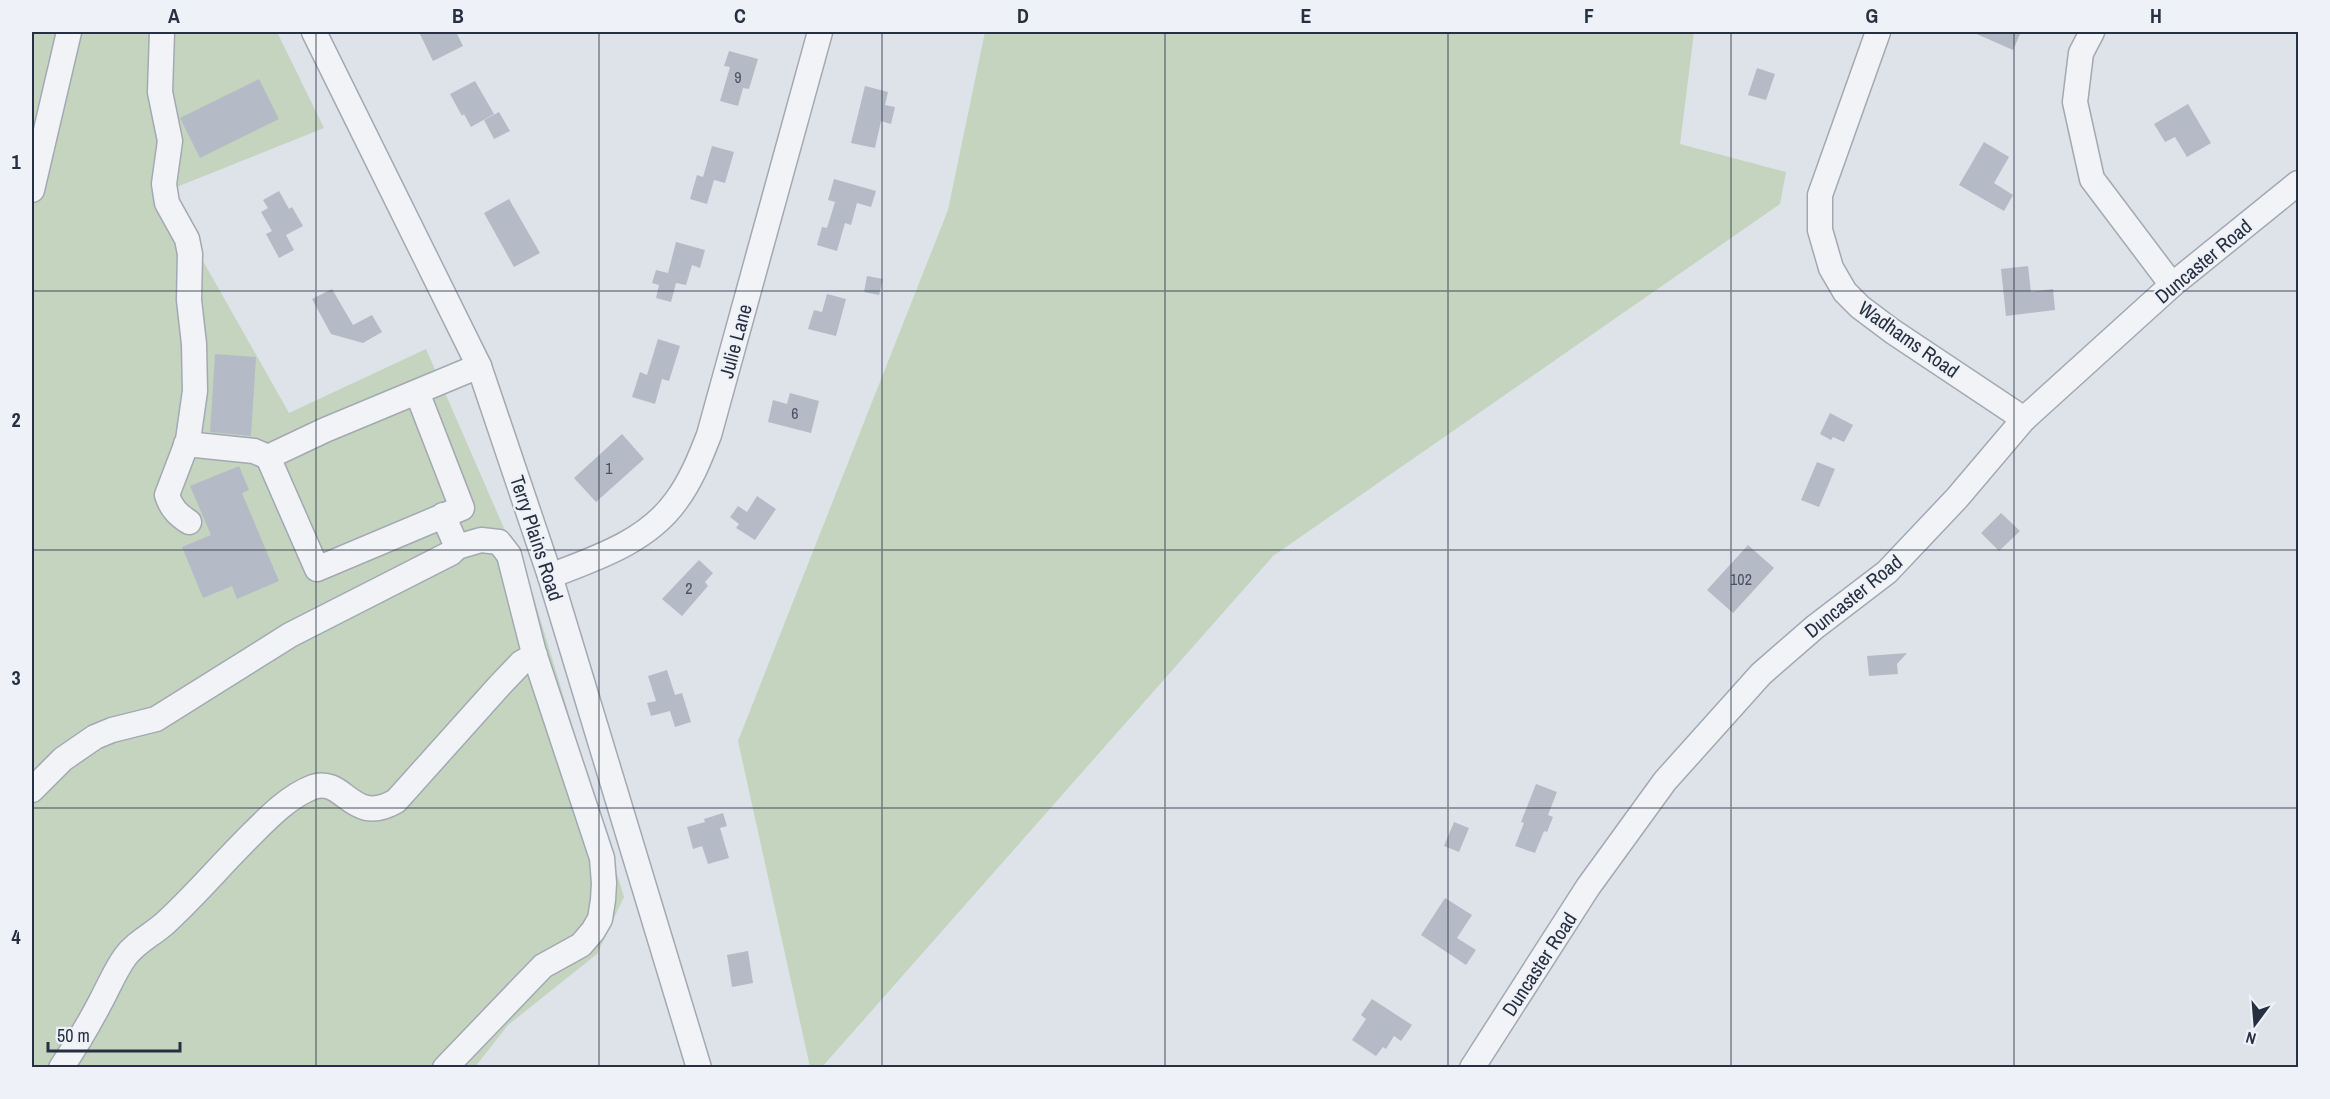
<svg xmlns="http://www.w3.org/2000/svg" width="2330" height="1099" font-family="'Archivo Narrow',sans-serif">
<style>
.green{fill:#c4d4bf}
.building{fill:#b5bbc6}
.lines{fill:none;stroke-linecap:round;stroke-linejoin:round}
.minor-casing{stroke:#a3a9b3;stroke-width:27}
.minor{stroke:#f1f3f7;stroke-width:24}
.grid{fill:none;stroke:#263041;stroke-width:1.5;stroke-opacity:0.55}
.labels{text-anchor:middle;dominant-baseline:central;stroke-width:4.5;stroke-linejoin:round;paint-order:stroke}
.number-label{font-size:16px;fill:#4a5362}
.street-label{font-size:20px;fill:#263041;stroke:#eef1f7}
.neatline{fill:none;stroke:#263041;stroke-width:2}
.grid-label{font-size:20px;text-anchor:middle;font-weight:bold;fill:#263041}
</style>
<rect width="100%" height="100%" fill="#dee2e9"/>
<g class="green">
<path d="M32 32H277L324 128 164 192 289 413 426 349 533 595 624 897 597 954 508 1025 475 1067H32Z"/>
<path d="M985 32H1694L1680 144 1786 172 1780 204 1273 556 822 1067H810L738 741 948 210Z"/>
</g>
<g class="building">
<path d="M419 32H456L463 46 433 61Z"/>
<path d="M1972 32H2021L2013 50Z"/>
<path d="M729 51 758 59 749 89 743 88 738 106 720 101 730 67 724 66Z"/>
<path d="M1757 68 1775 74 1766 100 1748 95Z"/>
<path d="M259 79 279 119 200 158 180 118Z"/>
<path d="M475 81 494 114 471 127 464 114 462 116 450 94Z"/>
<path d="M865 86 888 92 885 105 895 107 891 124 881 121 875 148 851 143Z"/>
<path d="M2188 104 2211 143 2187 157 2175 137 2165 142 2154 124Z"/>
<path d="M499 112 510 131 494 139 484 120Z"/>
<path d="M1984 142 2009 157 1994 183 2013 195 2004 211 1959 185Z"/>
<path d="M712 146 734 152 725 183 714 180 707 204 690 199 697 175 703 177Z"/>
<path d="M834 179 876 191 871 207 857 203 851 225 845 223 837 251 817 245 822 227 827 228 835 202 828 200Z"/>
<path d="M279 191 289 209 292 207 303 226 286 235 294 250 279 258 266 234 272 231 261 212 268 208 263 200Z"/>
<path d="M509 199 540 253 514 267 484 213Z"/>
<path d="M676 242 705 250 700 268 692 265 686 285 676 283 671 302 656 298 659 285 652 283 656 270 668 273Z"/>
<path d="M2028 266 2031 292 2053 289 2055 310 2006 316 2001 269Z"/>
<path d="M867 276 883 279 879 295 864 292Z"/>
<path d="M332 289 353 325 372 315 382 332 363 343 331 334 312 299Z"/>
<path d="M827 294 846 299 836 336 808 329 814 310 822 312Z"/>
<path d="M658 339 680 346 669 381 662 379 655 404 632 397 640 372 647 375Z"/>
<path d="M215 354 256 357 251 436 210 432Z"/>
<path d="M790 393 819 401 811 433 768 422 773 400 787 404Z"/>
<path d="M1830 413 1853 425 1844 442 1833 437 1831 440 1820 434Z"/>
<path d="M622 434 644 459 596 502 574 478Z"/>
<path d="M1817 462 1835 469 1819 507 1801 500Z"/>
<path d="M239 466 249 490 242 493 279 581 237 599 232 586 203 598 182 547 211 535 190 486Z"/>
<path d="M757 496 776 509 755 540 736 528 739 524 730 517 738 506 747 512Z"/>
<path d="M2001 513 2020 531 1999 551 1981 533Z"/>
<path d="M1748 545 1774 568 1733 613 1707 590Z"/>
<path d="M699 560 713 573 705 582 708 586 682 616 662 599Z"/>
<path d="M1907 653 1897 664 1898 674 1869 676 1867 656Z"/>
<path d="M667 670 675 695 682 693 691 722 675 727 670 711 651 716 647 703 656 701 648 676Z"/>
<path d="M1536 784 1557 792 1548 815 1553 817 1547 832 1544 831 1535 853 1515 846 1524 823 1521 822Z"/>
<path d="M723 813 727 826 720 828 729 858 708 864 702 846 693 849 687 827 705 822 704 819Z"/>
<path d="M1454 822 1469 828 1459 852 1444 846Z"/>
<path d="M1445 898 1472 915 1457 938 1476 950 1466 965 1421 935Z"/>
<path d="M748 951 753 983 732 987 727 955Z"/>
<path d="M1372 999 1412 1025 1401 1041 1394 1036 1386 1049 1383 1047 1376 1056 1352 1040 1366 1019 1361 1015Z"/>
</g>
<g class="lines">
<g class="minor-casing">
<g id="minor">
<path d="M162 32 160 92 170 141 164 184 167 203 187 239 190 254 189 300 194 344 195 391 188 440 167 495C171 508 178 515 189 522"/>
<path d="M314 32 479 366 550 576 699 1068"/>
<path d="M1878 32 1820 195V230L1831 268 1845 292 1860 307 1892 331 2024 419"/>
<path d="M2092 32 2081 53 2075 102 2092 179 2172 285"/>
<path d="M32 190 69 32"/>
<path d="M417 392 462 508 317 569 268 457 325 430 479 366"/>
<path d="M186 444 254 451 268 457"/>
<path d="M550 576C594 559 647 542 676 501 691 481 700 458 709 435L820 32"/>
<path d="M32 790 63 759 95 737 112 730 156 719 290 635 451 553 457 547 443 515"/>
<path d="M61 1068C76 1046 89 1024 101 1001 109 986 115 971 125 957 135 943 150 936 163 925 192 899 218 868 246 840 265 821 287 797 313 787 345 776 351 827 396 801L500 685 521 663 535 655"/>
<path d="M445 1068 543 966 581 945 593 931 600 919 603 900 604 883 602 858 534 653 509 555 499 542 481 540 457 547"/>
<path d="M1472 1068 1588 887 1665 781 1761 674 1815 627 1887 572 1957 498 2024 419 2172 285 2298 183"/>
</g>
</g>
<use href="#minor" class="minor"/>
</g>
<path class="grid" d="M316 32V1068M599 32V1068M882 32V1068M1165 32V1068M1448 32V1068M1731 32V1068M2014 32V1068M32 291H2298M32 550H2298M32 808H2298"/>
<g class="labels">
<g class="number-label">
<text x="738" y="77">9</text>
<text x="795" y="413">6</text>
<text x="609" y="468">1</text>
<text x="1741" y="579">102</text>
<text x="689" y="588">2</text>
</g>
<g class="street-label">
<text transform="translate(2203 261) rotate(-40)">Duncaster Road</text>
<text transform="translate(1909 339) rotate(35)">Wadhams Road</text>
<text transform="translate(735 341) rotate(-75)">Julie Lane</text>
<text transform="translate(537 538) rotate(72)">Terry Plains Road</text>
<text transform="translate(1853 596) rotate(-39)">Duncaster Road</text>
<text transform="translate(1539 964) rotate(-57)">Duncaster Road</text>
</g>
</g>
<rect width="2330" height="1099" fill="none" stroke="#eef1f7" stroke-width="66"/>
<g transform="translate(2255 1024) rotate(196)" stroke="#eef1f7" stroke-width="4.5" paint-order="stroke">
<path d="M0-4.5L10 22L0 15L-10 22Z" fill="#263041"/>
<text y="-9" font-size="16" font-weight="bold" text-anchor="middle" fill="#263041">N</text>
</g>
<path d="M48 1042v9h132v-9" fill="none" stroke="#263041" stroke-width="3"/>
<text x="57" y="1042" font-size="18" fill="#263041" stroke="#eef1f7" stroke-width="4.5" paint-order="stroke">50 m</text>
<rect x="33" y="33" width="2264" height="1033" class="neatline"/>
<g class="grid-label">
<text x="174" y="23">A</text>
<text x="458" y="23">B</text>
<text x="740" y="23">C</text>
<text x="1023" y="23">D</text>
<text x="1306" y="23">E</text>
<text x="1589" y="23">F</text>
<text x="1872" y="23">G</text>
<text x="2156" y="23">H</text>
<text x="16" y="169">1</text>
<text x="16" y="427">2</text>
<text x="16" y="685">3</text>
<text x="16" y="944">4</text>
</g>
</svg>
